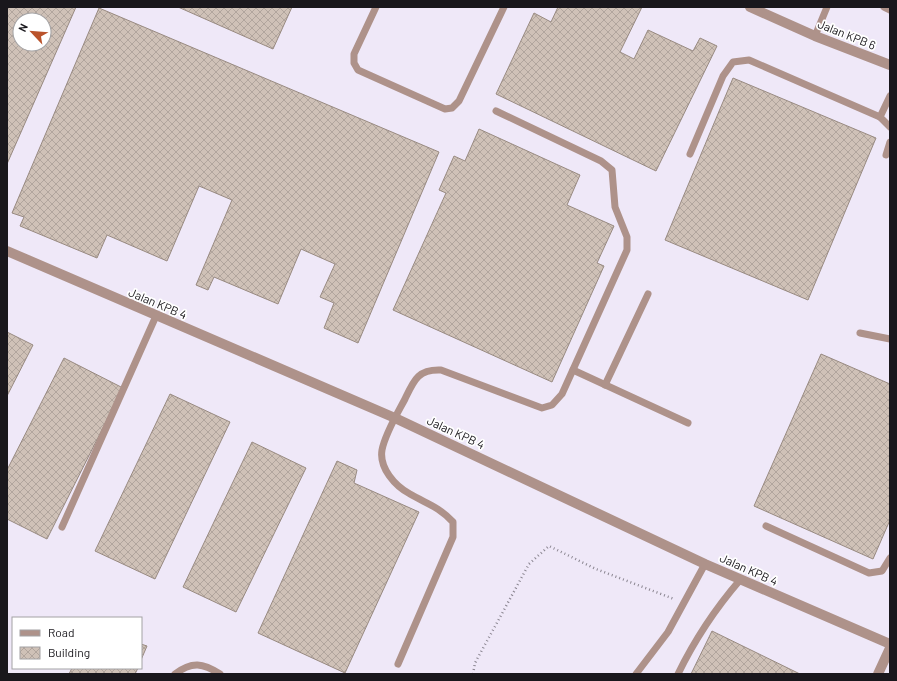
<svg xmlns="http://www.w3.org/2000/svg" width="897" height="681" font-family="Barlow,sans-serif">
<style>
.building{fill:url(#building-cross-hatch);stroke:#988a81;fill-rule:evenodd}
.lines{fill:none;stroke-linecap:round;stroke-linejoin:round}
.path{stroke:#8a8590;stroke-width:2.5;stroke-dasharray:1 3;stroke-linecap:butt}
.service{stroke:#ae928a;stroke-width:7}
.minor{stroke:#ae928a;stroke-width:10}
.labels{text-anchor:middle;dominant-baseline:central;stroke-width:3.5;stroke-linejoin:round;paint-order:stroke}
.street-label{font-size:12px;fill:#19171c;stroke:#fff}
</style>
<defs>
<pattern id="building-cross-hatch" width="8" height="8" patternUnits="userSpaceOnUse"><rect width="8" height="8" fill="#cfc1b7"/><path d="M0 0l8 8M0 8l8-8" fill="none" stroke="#b1a59d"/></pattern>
</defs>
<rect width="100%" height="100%" fill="#efe8f8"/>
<g class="building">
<path d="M7 7H76L7 164ZM20 20H44V44H20Z"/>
<path d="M178 7H292L273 49Z"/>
<path d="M558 7H642L620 52 634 59 648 30 693 51 700 38 717 46 656 171 496 94 534 13 551 22Z"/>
<path d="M99 8 439 152 358 343 324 328 334 303 320 297 335 264 301 249 278 304 214 277 208 290 196 285 232 200 199 186 167 261 107 235 97 258 20 226 24 217 12 213Z"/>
<path d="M733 78 876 138 808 300 665 240Z"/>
<path d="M479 129 580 175 567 205 614 226 597 263 604 266 552 382 393 310 446 193 439 190 454 156 465 161Z"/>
<path d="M7 332 33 345 7 396Z"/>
<path d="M821 354 890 384V520L873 559 754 506Z"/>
<path d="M64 358 123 388 47 539 7 519V470Z"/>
<path d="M170 394 230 422 155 579 95 551Z"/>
<path d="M252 442 306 468 236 612 183 587Z"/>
<path d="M337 461 357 470 354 483 419 512 345 673 258 633Z"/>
<path d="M712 631 800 674H691Z"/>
<path d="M141 644 147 646 141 660Z"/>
<path d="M72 668H138L135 674H69Z"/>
</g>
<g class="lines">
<path class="path" d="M473 674 475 663 529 564 549 546 596 569 674 599"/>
<g class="service">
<path d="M376 7 354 54V63L358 70 445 109 452 108 459 101 504 7"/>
<path d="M884 7 890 10"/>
<path d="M815 36 827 7"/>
<path d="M890 96 880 117 890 127"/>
<path d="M690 154 723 76 733 62 749 60 880 117"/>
<path d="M886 155 890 142"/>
<path d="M860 333 890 339"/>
<path d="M573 370 688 423"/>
<path d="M605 385 648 294"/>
<path d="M766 526 869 573 882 571 890 558"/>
<path d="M62 527 156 316"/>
<path d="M398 664 453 537V522C438 506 427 504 410 494 395 486 379 468 382 450 385 434 397 414 405 399 414 380 418 369 441 370L542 408 552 405 562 394 627 250V237L615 207 612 170 601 161 496 111"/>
<path d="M175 674C192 661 203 663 220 674"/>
<path d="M636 674 668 632 705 564"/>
<path d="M678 674C695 639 715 609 740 580"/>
</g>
<g class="minor">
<path d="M750 7 815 36 890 65"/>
<path d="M7 251 395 418 705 564 890 644"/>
<path d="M878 674 890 648"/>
</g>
</g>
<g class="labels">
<g class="street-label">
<text transform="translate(847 34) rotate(22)">Jalan KPB 6</text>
<text transform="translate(158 303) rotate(23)">Jalan KPB 4</text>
<text transform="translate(456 432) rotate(25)">Jalan KPB 4</text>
<text transform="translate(749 569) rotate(24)">Jalan KPB 4</text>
</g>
</g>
<rect width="897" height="681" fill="none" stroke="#19171c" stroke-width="16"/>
<rect x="12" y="617" width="130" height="52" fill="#ffffff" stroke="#a3a2a4"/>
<rect x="20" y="630" width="20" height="6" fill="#ae928a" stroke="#a3a2a4"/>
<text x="48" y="637" font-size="12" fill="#19171c">Road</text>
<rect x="20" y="647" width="20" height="12" fill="url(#building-cross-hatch)" stroke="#a3a2a4"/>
<text x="48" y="657" font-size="12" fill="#19171c">Building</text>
<g transform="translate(32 32) rotate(296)"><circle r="19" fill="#ffffff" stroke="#a3a2a4"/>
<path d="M0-3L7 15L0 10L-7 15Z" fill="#ba532b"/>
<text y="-6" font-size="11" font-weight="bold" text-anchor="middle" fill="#19171c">N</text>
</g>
</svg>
